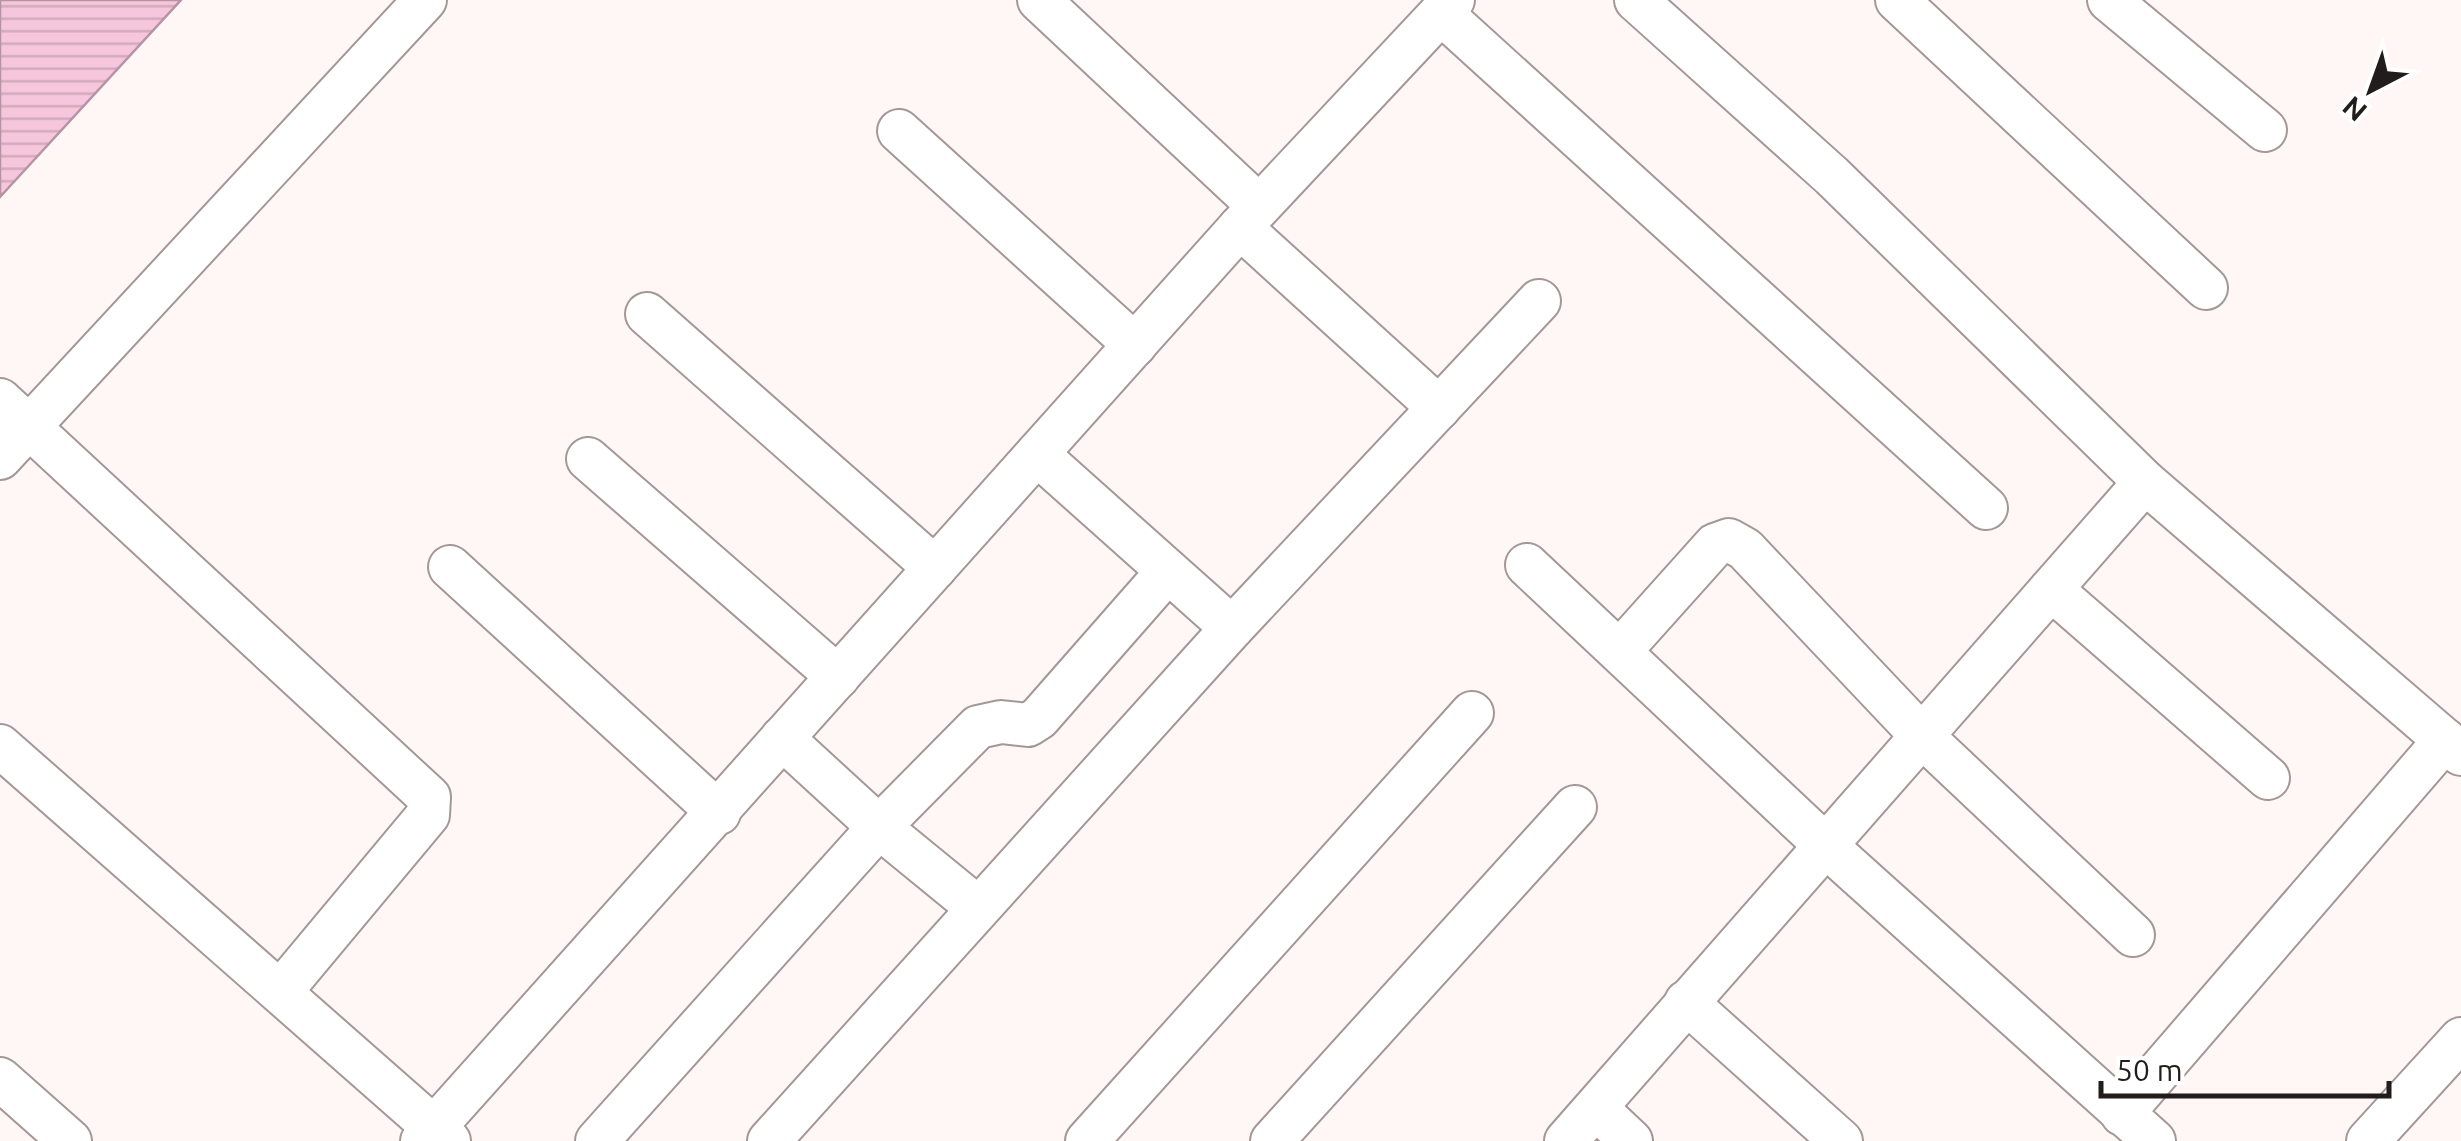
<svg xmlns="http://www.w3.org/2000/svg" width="2461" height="1141" font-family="Ubuntu,sans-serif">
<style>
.water{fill:url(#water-rules);stroke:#b693a3;stroke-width:2.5}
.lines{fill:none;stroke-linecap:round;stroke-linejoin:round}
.street-casing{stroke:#a49897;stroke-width:46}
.street{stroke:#fff;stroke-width:42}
</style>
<defs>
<pattern id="water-rules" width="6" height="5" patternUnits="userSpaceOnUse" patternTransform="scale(2.5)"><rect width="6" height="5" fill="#f6c6dc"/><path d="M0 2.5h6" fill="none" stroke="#d3aabc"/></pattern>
</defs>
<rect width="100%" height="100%" fill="#fef7f6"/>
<path class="water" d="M0 0H181L0 197Z"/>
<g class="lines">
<g class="street-casing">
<g id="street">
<path d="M1039 0 1259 206"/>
<path d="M1636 0 1832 176 2145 482 2461 754"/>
<path d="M1897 0 2206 288"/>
<path d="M2109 0 2265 130"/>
<path d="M1441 13 1986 508"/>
<path d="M899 131 1135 345"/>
<path d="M1240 227 1439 408"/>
<path d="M647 314 935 568"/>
<path d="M0 400 429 797 428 815 282 990"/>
<path d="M1037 454 1232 628"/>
<path d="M0 458 425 0"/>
<path d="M588 459 838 677"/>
<path d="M1527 565 1825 845 2154 1141"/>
<path d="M450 567 719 813"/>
<path d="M2051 589 2268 778"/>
<path d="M1620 651 1715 545 1729 540 1745 549 1922 736 2133 935"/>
<path d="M782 738 879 827 978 908"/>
<path d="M0 746 449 1141"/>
<path d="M1686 1002 1841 1141"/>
<path d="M0 1079 70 1141"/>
<path d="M1596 1108 1631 1141"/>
<path d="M2122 1114 2445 740"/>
<path d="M422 1141 1240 227 1453 0"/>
<path d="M597 1141 879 827 978 727 1001 722 1028 725 1039 718 1168 571"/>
<path d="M769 1141 1232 628 1539 301"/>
<path d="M1087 1141 1472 713"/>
<path d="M1272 1141 1575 807"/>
<path d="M1566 1141 2145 482"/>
<path d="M2368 1141 2461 1039"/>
</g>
</g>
<use href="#street" class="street"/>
</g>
<g transform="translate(2371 90) rotate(221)" stroke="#ffffff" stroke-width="8" paint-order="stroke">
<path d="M0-8L18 38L0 25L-18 38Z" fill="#221d1d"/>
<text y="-15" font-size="28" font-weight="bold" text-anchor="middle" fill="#221d1d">N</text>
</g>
<path d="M2101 1081v15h288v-15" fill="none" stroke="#221d1d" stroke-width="5"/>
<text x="2116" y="1081" font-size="30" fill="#221d1d" stroke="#ffffff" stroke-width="8" paint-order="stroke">50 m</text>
</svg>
